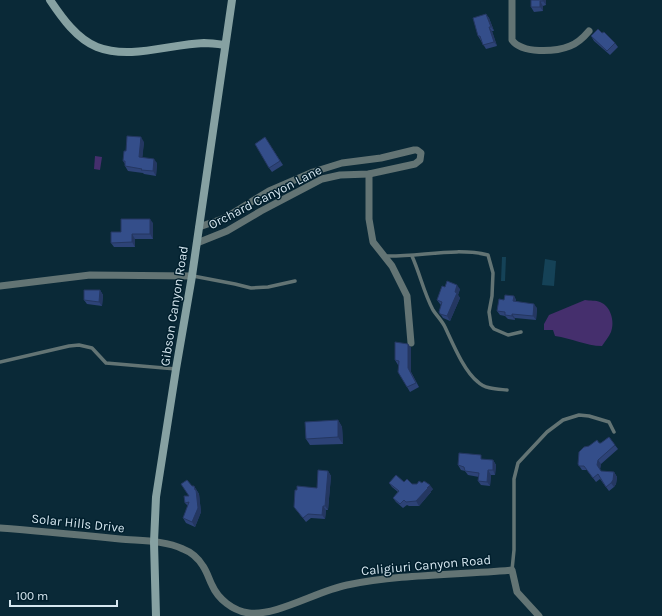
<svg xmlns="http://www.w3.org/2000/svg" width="662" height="616" font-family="Karla,sans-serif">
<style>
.green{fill:#154257}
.water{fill:#452f6d}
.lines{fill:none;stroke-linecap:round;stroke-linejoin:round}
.lane{stroke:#637474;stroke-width:3.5}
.street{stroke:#637474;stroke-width:7}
.secondary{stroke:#86a1a2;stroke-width:8}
.wall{fill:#2d4377}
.shaded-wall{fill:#243761}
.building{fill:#344e8a;stroke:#243761}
.labels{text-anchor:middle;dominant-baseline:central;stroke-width:3;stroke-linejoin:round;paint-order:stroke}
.street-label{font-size:13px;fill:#d6e7f0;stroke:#011f2d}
</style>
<rect width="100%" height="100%" fill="#0a2937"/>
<g class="green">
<path d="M502 257H506L505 281H501Z"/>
<path d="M545 259 556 261 554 286 542 285Z"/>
</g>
<g class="water">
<path d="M95 156 102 157 100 170 94 169Z"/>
<path d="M585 300C590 301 596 300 600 302 611 306 615 322 611 332 609 337 605 341 602 346 586 346 571 338 555 336L553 330H544V324L549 315Z"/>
</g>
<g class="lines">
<g class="lane">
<path d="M385 256C420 257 455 247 488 255L493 273 492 296 489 312 491 325 494 329 508 335 521 332"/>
<path d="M412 256C420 274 424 293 433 310 437 316 442 321 445 327 453 344 464 371 478 382 485 389 497 389 507 390"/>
<path d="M193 276 235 284 251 288 268 287 295 281"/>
<path d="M0 362 69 346 79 345 92 348 106 363 176 369"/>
<path d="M512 570 514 550V479L518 463 547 432 563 420 579 415 589 416 609 422 614 432"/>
</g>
<g class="street">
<path d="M512 0V40C522 54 555 52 570 46 578 43 584 37 589 31"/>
<path d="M369 174V219L373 242 392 266 407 296 411 343"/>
<path d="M197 243 227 231 261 211 322 179 340 175 369 174 415 164 420 160 421 153 417 150H414L381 158 342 163 313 172 269 191 225 218 199 227"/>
<path d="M0 286 90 275 192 276"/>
<path d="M0 528C40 531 80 535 120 539 140 541 164 540 183 549 191 552 198 558 203 566 207 572 209 579 212 585 218 599 233 611 249 613 277 616 317 591 347 585 401 574 457 575 512 570L517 592 539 616"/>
</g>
<g class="secondary">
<path d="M50 0C62 18 77 39 97 47 130 60 170 44 204 43 211 43 218 44 225 45"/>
<path d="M156 616 154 542 156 497 176 369 192 276 232 0"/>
</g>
</g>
<g class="wall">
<path d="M531 0H546V5L543 6V11L534 12 531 7Z"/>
<path d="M486 14 489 18 494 31H492L497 46 486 49 478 36Z"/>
<path d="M602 33 615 43 618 47 610 55 594 41 591 36Z"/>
<path d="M144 142 142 158 157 163 156 176 144 174 143 173 128 171 125 166V164L123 161 126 151Z"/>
<path d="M268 142 283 165 272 172 269 168Z"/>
<path d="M153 223V239H135V247H114L111 243 121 232Z"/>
<path d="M445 287 460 289 458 295 460 298 450 321 443 318 439 312 441 305 440 304 437 300Z"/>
<path d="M100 290 103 295 102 306 87 304 84 300Z"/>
<path d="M514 296 516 300V301L537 308 536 320 515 318V320L508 319 505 316 500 315 497 311 504 300Z"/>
<path d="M408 344 411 348V372L419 387 410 392 407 387 399 365H398L395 360Z"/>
<path d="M338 420 342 427 343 444 310 445 306 439Z"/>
<path d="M609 437 618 449 601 464 600 469 601 471 614 472 617 477 616 484 614 487 609 491 600 479 596 482 587 470H582L578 464 599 443H601Z"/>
<path d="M484 460H493L496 465 495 475H491L490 486 481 485 478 481 479 477 468 475 465 471 461 470 458 465Z"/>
<path d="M328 471 331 476 328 510H326L325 519 311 518 306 522 294 507 297 490 317 488Z"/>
<path d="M404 482 412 484 433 489 430 492H431L419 506H409L407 505 403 508 396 502 393 498 398 492 392 487 389 483Z"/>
<path d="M192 486H194L199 494 201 512 195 527 186 523 183 518 188 506 185 503 189 496Z"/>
</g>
<g class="shaded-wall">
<path d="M543 0H546V5L543 1Z"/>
<path d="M540 1 543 6V11L540 7Z"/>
<path d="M486 14 489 18 494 31 491 27Z"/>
<path d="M489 27 492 31 497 46 494 42Z"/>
<path d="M141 137 144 142 142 162 139 157Z"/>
<path d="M154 159 157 163 156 176 153 171Z"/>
<path d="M150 219 153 223V239L150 234Z"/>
<path d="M132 234 135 239V247L132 242Z"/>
<path d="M457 285 460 289 458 295 460 298 450 321 447 316Z"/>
<path d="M100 290 103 295 102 306 99 302Z"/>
<path d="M514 296 516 300V305L513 301Z"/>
<path d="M534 304 537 308 536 320 533 316Z"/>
<path d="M512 314 515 318V320L512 316Z"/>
<path d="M408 344 411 348V372L419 387 408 368Z"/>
<path d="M338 420 342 427 343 444 338 437Z"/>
<path d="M493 460 496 465 495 475 493 470Z"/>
<path d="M598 460 601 464 600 470 597 465Z"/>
<path d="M488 470 491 475 490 486 487 482Z"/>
<path d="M328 471 331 476 328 510 325 506Z"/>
<path d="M614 472 617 477 616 484 614 487 611 483Z"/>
<path d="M430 485 433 489 430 492H431L419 506 416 501Z"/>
<path d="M194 486 199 494 201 512 195 527 192 522 195 490Z"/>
<path d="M323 506 326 510 325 519 322 515Z"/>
</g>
<g class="building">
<path d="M531 0H543V1H540V7H531Z"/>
<path d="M486 14 491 27H489L494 42 483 45 480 36H478L473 18Z"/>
<path d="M598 29 602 33 604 32 615 43 607 51 591 36Z"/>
<path d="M127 136 141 137 139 157 154 159 153 171 141 170 142 169 125 166V161H123L124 151H126Z"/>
<path d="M265 137 280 161 269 168 255 144Z"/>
<path d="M121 219H150V234H132V242L111 243V232H121Z"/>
<path d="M447 281 457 285 455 292 457 293 447 316 440 314 439 312 442 302 437 300 442 286 445 287Z"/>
<path d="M84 290H100L99 302 84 300Z"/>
<path d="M505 295 514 296 513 301 534 304 533 316 512 314V316L505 315V312L497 311 499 299 504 300Z"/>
<path d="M395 342 408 344V368L416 383 407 387 398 372 399 361 395 360Z"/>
<path d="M338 420V437L306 439 305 422Z"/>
<path d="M609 437 615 445 598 460 597 465 601 471 614 472 613 480 611 483 606 487 598 474 593 478 584 466H579L578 464 579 452 584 447 589 446 597 440 599 443H601Z"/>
<path d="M459 453 481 455V459L493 460V470H488L487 482 478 481 479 473 465 471 464 467 458 465Z"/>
<path d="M318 470 328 471 325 506H323L322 515 308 514 303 518 294 507 295 490H297V486L317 488Z"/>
<path d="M396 475 404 482 407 479 412 484H417L419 481 422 483 424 481 430 485 427 488H428L416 501 406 502 404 500 400 504 393 498 399 491 389 483Z"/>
<path d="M187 480 192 486H194L195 490H196L198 508 192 522 183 518 189 502 185 503 184 496H189L181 484Z"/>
</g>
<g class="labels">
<g class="street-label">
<text transform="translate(265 197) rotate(-27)">Orchard Canyon Lane</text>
<text transform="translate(174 306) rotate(-81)">Gibson Canyon Road</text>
<text transform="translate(78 523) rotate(6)">Solar Hills Drive</text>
<text transform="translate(426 565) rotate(-5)">Caligiuri Canyon Road</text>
</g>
</g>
<path d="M10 600v6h107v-6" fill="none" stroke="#d6e7f0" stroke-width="2"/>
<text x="16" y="600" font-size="12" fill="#d6e7f0" stroke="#011f2d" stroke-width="3" paint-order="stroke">100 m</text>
</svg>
